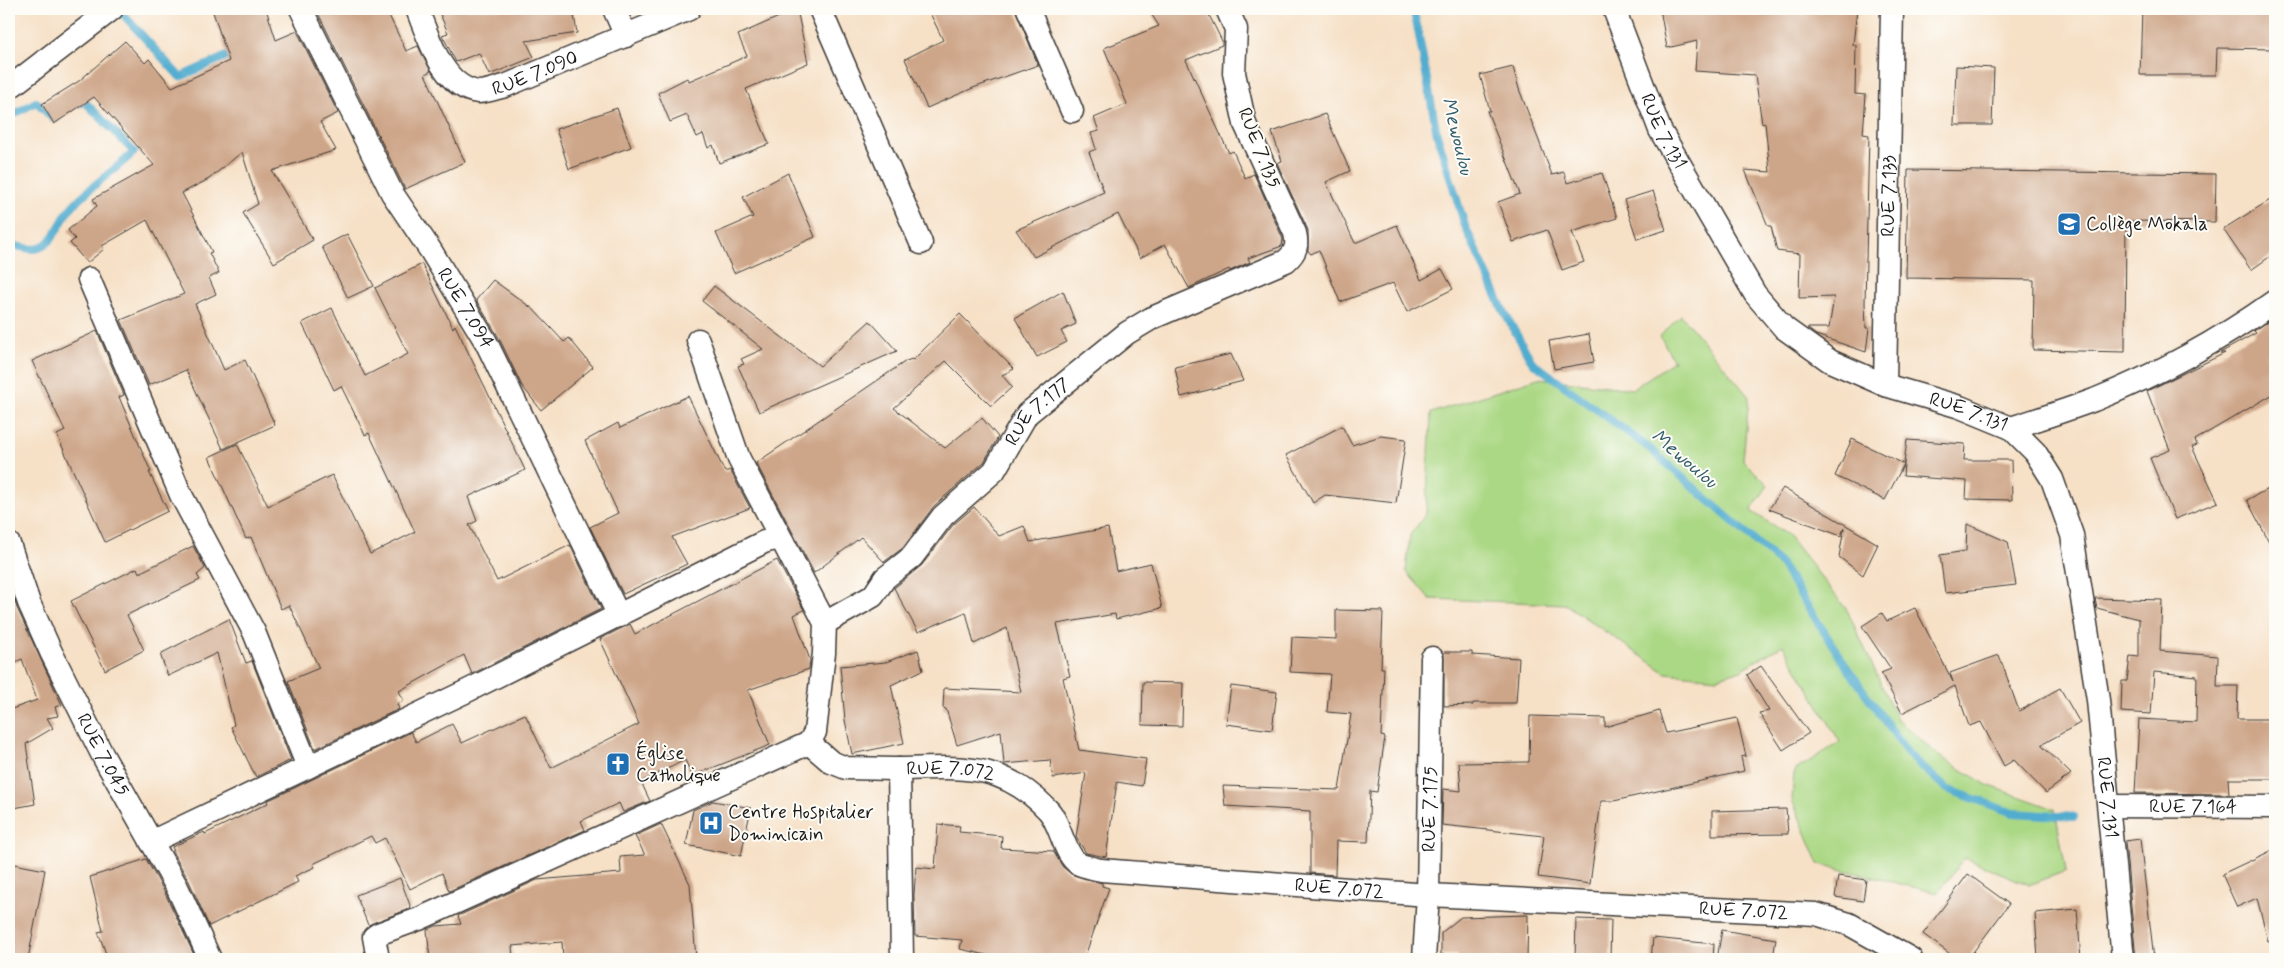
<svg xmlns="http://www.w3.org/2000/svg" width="2284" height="968" font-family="Mynerve,sans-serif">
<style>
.green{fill:#abd884;stroke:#647a50}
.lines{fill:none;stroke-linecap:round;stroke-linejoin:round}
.stream{stroke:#51accf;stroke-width:8}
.building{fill:#cda588}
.street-casing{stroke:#3d3936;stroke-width:25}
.street{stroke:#fff;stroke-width:22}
.labels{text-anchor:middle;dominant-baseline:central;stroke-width:4;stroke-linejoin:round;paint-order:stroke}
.street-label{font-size:19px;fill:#1c1c1c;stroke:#fdfcf7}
.poi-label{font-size:19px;fill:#1c1c1c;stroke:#fdfcf7;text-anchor:start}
.water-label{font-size:20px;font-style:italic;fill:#345d6d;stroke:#fdfcf7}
</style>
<rect width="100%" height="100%" fill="#fdfcf7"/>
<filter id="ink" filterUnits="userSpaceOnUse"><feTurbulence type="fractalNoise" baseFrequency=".02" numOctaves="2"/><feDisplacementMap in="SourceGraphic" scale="10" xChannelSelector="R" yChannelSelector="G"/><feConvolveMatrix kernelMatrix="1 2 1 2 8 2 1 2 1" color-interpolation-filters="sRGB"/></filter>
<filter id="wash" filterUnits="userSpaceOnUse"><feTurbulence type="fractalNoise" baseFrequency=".0096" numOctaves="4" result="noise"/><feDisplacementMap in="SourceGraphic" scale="20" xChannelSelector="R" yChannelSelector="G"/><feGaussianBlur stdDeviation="1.12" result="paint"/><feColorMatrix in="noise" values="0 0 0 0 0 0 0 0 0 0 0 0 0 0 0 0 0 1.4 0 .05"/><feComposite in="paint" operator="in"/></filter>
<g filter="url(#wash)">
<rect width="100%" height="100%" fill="#f6e0c6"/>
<path class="green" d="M1681 315 1749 397 1743 460 1768 485 1751 511 1788 535 1847 610 1897 719 1939 756 1987 785 2055 809 2066 871 2029 885 1965 858 1937 893 1819 864 1792 800 1794 771 1840 742 1783 645 1741 670 1717 678 1666 673 1565 604 1430 599 1406 571 1410 535 1426 514 1431 413 1538 378 1632 389 1674 361 1660 336Z"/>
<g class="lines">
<g class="stream">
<path d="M1413 9 1417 25 1437 134 1465 226 1503 310 1532 362 1649 448 1780 563 1844 663 1909 755 1947 789 2013 813 2074 817"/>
<path d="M121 12 180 77 236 52"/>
<path d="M9 117 36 102C44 107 46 115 55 119L58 117"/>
<path d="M9 244C17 246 31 251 39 248 54 243 61 220 70 209 89 187 113 172 134 152L85 102 78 104"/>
</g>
</g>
<g id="blocks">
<g class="building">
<path d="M212 9H266L276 40 297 31 338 113 320 122 336 150 272 171 313 240 274 263 243 213 258 204 242 152 209 179 182 193 212 252 209 253 219 273 209 278 216 294 195 304 224 370 245 360 275 425 223 449 186 370 149 385 121 320 184 294 147 220 102 246 104 249 87 263 70 243 75 239 68 230 97 206 93 199 154 165 94 97 54 124 42 104 79 81 125 41 145 63 149 59 172 87 229 61Z"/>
<path d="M316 9H386L406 51 418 46 431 71 425 74 465 162 405 189Z"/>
<path d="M438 9H573L577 33 526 41 534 57 489 75 479 53 456 62 442 35 448 33Z"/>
<path d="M797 9 808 63 746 89 769 144 719 163 713 145 708 148 703 134 697 137 687 115 670 122 658 93 687 78 689 81 747 56 738 35Z"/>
<path d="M928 9H1015L1038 65 973 88 927 108 905 59 943 40Z"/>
<path d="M1148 9H1206L1222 41V45L1186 60 1229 153 1233 151 1245 178 1254 174 1283 239 1282 246 1248 258 1250 262 1230 271 1229 269 1189 288 1165 244 1140 258 1118 214 1034 257 1016 230 1104 192 1089 152 1096 149 1091 133 1099 131 1094 118 1127 104 1104 48 1159 26Z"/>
<path d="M1660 9H1857L1853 45H1856L1855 94 1866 95 1863 134 1869 135 1865 303 1866 328H1869L1866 352 1816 335 1807 328H1829L1834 297 1799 298 1800 254 1777 251 1771 226H1768L1745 170 1770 172 1765 123 1762 124 1755 75 1695 71 1697 41 1667 48Z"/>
<path d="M2142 9H2275V49L2217 48 2216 75H2140Z"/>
<path d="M1956 66 1994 68 1992 125H1954Z"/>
<path d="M1513 67 1519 89 1552 175 1564 172 1567 183 1602 173 1617 218 1572 232 1584 262 1562 270 1547 230 1513 242 1498 202 1520 194 1487 111H1490L1480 75Z"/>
<path d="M617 108 631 147 569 169 556 129Z"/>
<path d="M1325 114 1350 171 1326 182 1355 243 1397 225 1421 280 1442 269 1453 289 1407 312 1393 283 1340 302 1319 250 1311 254 1308 251V230L1277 163 1282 161 1272 132Z"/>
<path d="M1908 170 2216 174 2215 222 2126 221 2125 352 2033 350 2034 280 1906 278Z"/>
<path d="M788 173 815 237 734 273 716 233 753 217 743 197Z"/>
<path d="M1653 191 1666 230 1637 239 1624 200Z"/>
<path d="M2275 197V253L2251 270 2223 229Z"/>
<path d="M347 234 374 286 348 298 322 247Z"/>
<path d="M422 264 453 328 455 325 525 470 468 497 477 521 469 525 497 581 570 545 601 609 472 674 464 655 399 691 404 701 397 704 399 709 315 749 288 681 319 668 289 605 281 609 251 537 246 539 209 457 237 444 268 506 332 475 370 554 415 532 369 433 365 435 341 386 334 390 302 323 332 308 365 376 408 354 375 288Z"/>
<path d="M493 280 533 309 564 342 569 338 593 367 541 410 522 386 498 336 476 300Z"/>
<path d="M714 286 820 366 870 321 897 351 759 412 738 366 744 364 741 359 763 349 702 301Z"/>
<path d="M1063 291 1076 324 1061 331 1067 342 1037 357 1015 318Z"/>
<path d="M960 314 1014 369 1002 375 1012 387 991 406 946 361 894 408 945 448 982 418 998 437 984 462 934 506 903 548 884 562 861 537 814 573 756 463 906 361 912 359 913 360Z"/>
<path d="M2275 317V393L2195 440 2197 445 2192 447 2218 502 2175 519 2150 458 2170 450 2147 391 2225 353H2220L2256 333 2254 331Z"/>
<path d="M97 331 124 395 119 397 151 472H149L168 511 105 542 57 435 65 431 32 361Z"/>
<path d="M1589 334 1594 362 1554 369 1549 341Z"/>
<path d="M1231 354 1243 381 1181 397 1175 367Z"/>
<path d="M688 396 725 472 730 470 750 508 672 537 687 564 623 594 590 527 618 513 585 441 618 423 620 428Z"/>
<path d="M1342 426 1352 445 1381 436 1406 439 1396 503 1325 495 1313 503 1286 455Z"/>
<path d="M1852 439 1904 464 1907 440 1965 444 1964 460H2011L2012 500 1966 499 1967 481 1903 476 1904 464 1885 500 1835 476Z"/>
<path d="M2275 485V553L2247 500Z"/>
<path d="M1783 488 1878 544 1863 575 1839 557 1844 528 1841 536 1769 509Z"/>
<path d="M974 507 999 536 1024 526 1030 542 1108 528 1116 571 1151 563 1162 608 1116 619 1115 614 1057 624 1070 676 1063 678 1079 750 1146 759 1142 786 1117 782 1106 857 1086 853 1076 837 1086 773 1053 778 1050 760 1004 764 1001 731 957 745 946 709 943 708 944 688 1021 692 1007 628 974 644 966 612 918 632 894 588 922 565 953 525Z"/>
<path d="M1967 524 2008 542 2016 585 1945 593 1940 555 1966 551Z"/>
<path d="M193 546 205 568 197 575 200 580 127 615 144 650 105 670 71 601 137 568 139 573Z"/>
<path d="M777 560 804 610 794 615 810 660 809 669 748 690 770 745 692 776 685 760 641 782 650 801 623 812 619 803 581 821 585 830 449 891 442 873 410 889 385 838 375 843 371 836 313 864 315 867 295 876 298 882 209 926 189 881 172 851H174L172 847 204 832 205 834 268 803 267 801 411 732 416 742 452 724 462 743 525 714 551 768 639 724 600 639 630 624 635 634Z"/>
<path d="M9 584 17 608 62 705 55 707 58 716 47 718 53 728 26 744 35 804 9 809V710L37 700 22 659 9 665Z"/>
<path d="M2095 598 2162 600 2160 651 2218 656 2217 686H2238L2237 719H2275V779H2228L2229 794 2135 793 2139 719 2196 722 2197 676 2154 672 2151 714 2121 712 2122 681H2127L2130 656 2139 657V619L2097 608Z"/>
<path d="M1915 608 1953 682 1950 673 1999 655 2019 711 2060 688 2080 723 2041 745 2071 774 2046 793 2014 760 2004 766 1981 722 1969 726 1955 686 1902 713 1881 673 1891 669 1862 626 1882 613 1887 621Z"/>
<path d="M1336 610 1383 611 1381 668H1384L1381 736 1385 737 1377 792 1370 791 1368 842 1336 841 1335 875 1310 873V811L1225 806 1223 786 1339 790 1351 714 1327 712 1330 674 1290 672 1292 637 1336 639Z"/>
<path d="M229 619 246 663 252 661 291 760 256 777 231 727 234 725 217 653 168 676 160 654Z"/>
<path d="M918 650 923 670 891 685 904 743 852 754 845 720 840 666 886 662Z"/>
<path d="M1444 652H1472V655L1519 658 1516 703H1473V705L1444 706Z"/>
<path d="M1761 666 1809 733 1783 750 1759 713 1769 711 1747 675Z"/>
<path d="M1143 682 1183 683 1182 726 1142 725Z"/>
<path d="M1231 686 1277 692 1272 730 1226 724Z"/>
<path d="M1659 711 1666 733 1737 718 1746 756 1741 757 1744 771 1614 801H1601L1590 884 1538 877 1544 836 1442 825 1443 789 1461 791 1459 763 1529 762 1530 716 1605 718V727Z"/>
<path d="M713 801 751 808 741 856 686 845 693 810Z"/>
<path d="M1786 809 1788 834 1712 835V811Z"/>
<path d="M661 824 690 884 696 959H563L562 942 512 946 513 959H430L427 930 436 926 461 924 458 916 537 880 621 873 620 857 645 855 635 836Z"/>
<path d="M938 824 960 826 959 832 1002 836 1001 848 1053 851 1063 867 1071 874 1102 883V886L1109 888 1084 959H1003L960 949 962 940 915 936 914 895 916 867 935 869Z"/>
<path d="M2140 839 2154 959H2136L2125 841Z"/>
<path d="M2275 849V940L2268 941 2257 898 2237 907 2222 874Z"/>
<path d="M146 859 165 893 196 959H108L98 932 103 931 90 877Z"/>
<path d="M9 863 45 870 28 959H9Z"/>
<path d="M1968 874 2009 904 1968 959H1957L1923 934Z"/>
<path d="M1838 876 1866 880 1863 901 1835 897Z"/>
<path d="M400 878 411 908 368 925 356 895Z"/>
<path d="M2077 909 2081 959H2038L2035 913Z"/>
<path d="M1528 915 1527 959H1487V958L1457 959V955H1441V933L1461 917Z"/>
<path d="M1576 919 1611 920 1610 959H1575Z"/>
<path d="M1722 930 1776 939 1773 959H1717Z"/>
<path d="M1653 938 1714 944 1713 959H1651Z"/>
</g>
</g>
</g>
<g filter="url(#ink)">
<use href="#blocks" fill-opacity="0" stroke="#3d3936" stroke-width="1"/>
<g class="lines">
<g class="street-casing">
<g id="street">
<path id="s1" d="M301 9 392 193 431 251 486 342 619 616"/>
<path id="s2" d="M417 9C428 36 443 89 479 92 486 92 497 88 505 86L689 9"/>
<path d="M614 9 626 36"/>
<path d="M820 9 921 243"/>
<path d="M1028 9 1072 111"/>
<path id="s3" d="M1614 9 1660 130 1755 294 1784 328 1830 361 1885 385 1960 407 2011 428 2035 452 2052 479 2072 535 2098 700 2123 959"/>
<path d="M9 88 112 9"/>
<path d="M89 279 181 495 254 632 308 767"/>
<path d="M698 340 739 459 783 542"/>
<path id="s4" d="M1885 385 1892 9"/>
<path d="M2011 428C2039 419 2067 410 2094 400 2159 374 2219 341 2275 301"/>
<path id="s5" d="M9 544 29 603 51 652 103 756 177 887 210 959"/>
<path id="s6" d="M825 623 873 596 885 578 912 557 943 516 994 471 1027 414 1127 333 1152 318 1286 261C1296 252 1298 246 1295 233L1245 124 1234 73 1236 29 1227 9"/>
<path id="s7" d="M809 743 831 762 846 768C864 768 882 769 899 769 961 768 1000 761 1047 809 1061 822 1063 855 1079 864 1085 867 1094 868 1101 870L1428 895 1816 914 1849 924 1911 959"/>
<path d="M899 769 902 959"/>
<path id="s8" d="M2109 806 2275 807"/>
<path d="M151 842 467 691 764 542 775 539 783 542 825 623 824 653 815 732 809 743 419 919 378 934 374 937 378 959"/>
<path id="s9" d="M1424 959 1428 895 1432 658"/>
</g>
</g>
<use href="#street" class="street"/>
</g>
</g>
<defs>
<g id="school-square" transform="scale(1.25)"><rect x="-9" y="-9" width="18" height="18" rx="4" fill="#1f6fb2" stroke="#fdfcf7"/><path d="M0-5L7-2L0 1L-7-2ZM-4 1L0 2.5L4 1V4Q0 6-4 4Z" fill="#fff"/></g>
<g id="church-square" transform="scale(1.25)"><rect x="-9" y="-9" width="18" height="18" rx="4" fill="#1f6fb2" stroke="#fdfcf7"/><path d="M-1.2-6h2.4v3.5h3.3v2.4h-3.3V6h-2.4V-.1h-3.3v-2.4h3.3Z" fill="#fff"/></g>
<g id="hospital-square" transform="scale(1.25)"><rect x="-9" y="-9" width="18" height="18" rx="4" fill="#1f6fb2" stroke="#fdfcf7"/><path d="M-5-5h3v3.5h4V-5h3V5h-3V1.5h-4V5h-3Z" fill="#fff"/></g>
</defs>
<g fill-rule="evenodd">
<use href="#school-square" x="2069" y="224"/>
<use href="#church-square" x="618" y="764"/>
<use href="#hospital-square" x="711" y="823"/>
</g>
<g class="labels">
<g class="street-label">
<text stroke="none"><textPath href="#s2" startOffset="168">RUE 7.090</textPath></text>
<text stroke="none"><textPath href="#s3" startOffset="132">RUE 7.131</textPath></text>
<text transform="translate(1259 148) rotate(68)">RUE 7.135</text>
<text stroke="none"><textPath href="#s4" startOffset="189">RUE 7.133</textPath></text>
<text stroke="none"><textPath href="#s1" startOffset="342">RUE 7.094</textPath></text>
<text stroke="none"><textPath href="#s3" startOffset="568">RUE 7.131</textPath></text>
<text stroke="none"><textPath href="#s6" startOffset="305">RUE 7.177</textPath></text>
<text stroke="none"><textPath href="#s5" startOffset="231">RUE 7.045</textPath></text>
<text stroke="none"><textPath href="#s7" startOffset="150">RUE 7.072</textPath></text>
<text stroke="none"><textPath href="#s3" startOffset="1004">RUE 7.131</textPath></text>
<text stroke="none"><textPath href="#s8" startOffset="84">RUE 7.164</textPath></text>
<text stroke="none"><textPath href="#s9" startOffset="150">RUE 7.175</textPath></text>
<text stroke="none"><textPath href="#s7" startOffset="584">RUE 7.072</textPath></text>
<text stroke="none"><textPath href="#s7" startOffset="989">RUE 7.072</textPath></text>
</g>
<g class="poi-label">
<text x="2086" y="224">Collège Mokala</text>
<text x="636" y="753">Église<tspan x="636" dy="22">Catholique</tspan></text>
<text x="728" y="812">Centre Hospitalier<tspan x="728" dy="22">Dominicain</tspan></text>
</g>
<g class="water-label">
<text transform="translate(1457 136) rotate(76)">Mewoulou</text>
<text transform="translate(1684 459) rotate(40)">Mewoulou</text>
</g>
</g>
<rect width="2284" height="968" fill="none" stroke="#fdfcf7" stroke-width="30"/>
</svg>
